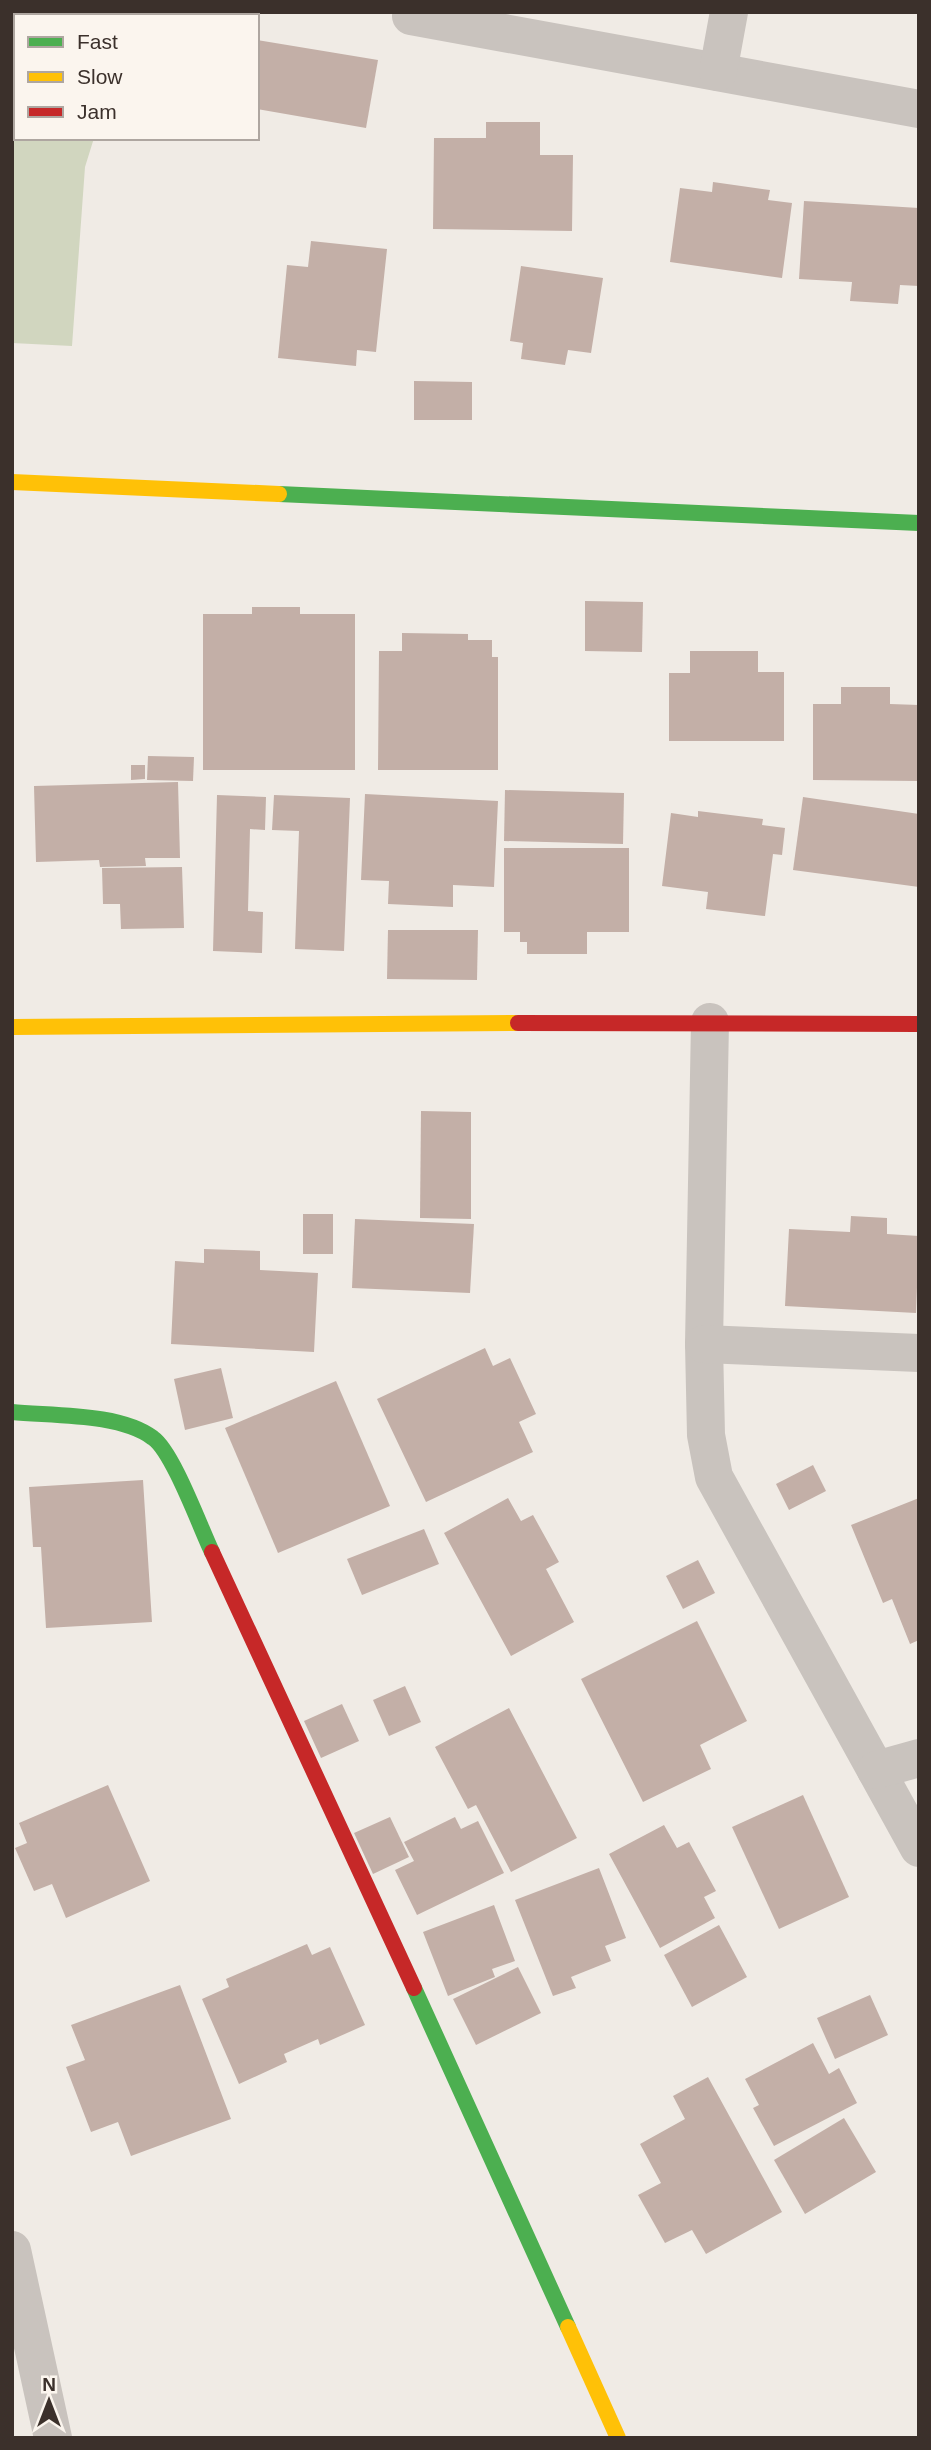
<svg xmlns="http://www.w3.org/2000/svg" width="931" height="2450" font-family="Helvetica,sans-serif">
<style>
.green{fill:#d1d6bf}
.building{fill:#c3afa7}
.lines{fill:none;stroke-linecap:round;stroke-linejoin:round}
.street{stroke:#c9c3be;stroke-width:38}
.fast{stroke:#4caf50;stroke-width:16}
.slow{stroke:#ffc107;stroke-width:16}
.jam{stroke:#c62828;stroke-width:16}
</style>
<rect width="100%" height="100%" fill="#f0ebe5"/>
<path class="green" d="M12 12H134L133 16H16V138H94L85 167 72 346 12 343Z"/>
<g class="building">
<path d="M257 40 378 60 366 128 257 109Z"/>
<path d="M486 122H540V155H573L572 231 433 229 434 138H486Z"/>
<path d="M713 182 770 190 768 200 792 203 782 278 670 262 680 188 712 192Z"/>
<path d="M804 201 919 208V286L900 285 898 304 850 301 852 282 799 279Z"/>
<path d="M311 241 387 249 376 352 357 350 356 366 278 358 287 265 308 267Z"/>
<path d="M521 266 603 278 591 353 568 350 565 365 521 359 523 343 510 341Z"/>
<path d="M414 381 472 382V420H414Z"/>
<path d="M585 601 643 602 642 652 585 651Z"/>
<path d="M252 607H300V614H355V770H203V614H252Z"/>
<path d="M402 633 468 634V640H492V657H498V770H378L379 651H402Z"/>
<path d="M690 651H758V672H784V741H669V673H690Z"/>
<path d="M841 687H890V704L919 705V781L813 780V704H841Z"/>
<path d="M148 756 194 757 193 781 147 780Z"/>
<path d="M131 765H145V779L131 780Z"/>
<path d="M178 782 180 858H145L146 866 100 867 99 860 36 862 34 786Z"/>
<path d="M505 790 624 793 623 844 504 841Z"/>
<path d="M365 794 498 801 494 887 453 885V907L388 904 389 881 361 880Z"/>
<path d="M217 795 266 797 265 830 250 829 248 911 263 912 262 953 213 951Z"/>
<path d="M274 795 350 798 344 951 295 949 299 831 272 830Z"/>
<path d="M803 797 919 814V887L793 870Z"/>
<path d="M698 811 763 819 762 825 785 828 782 855 773 854 765 916 706 909 708 892 662 886 671 813 698 817Z"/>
<path d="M504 848H629V932H587V954H527V942H520V932H504Z"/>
<path d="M182 867 184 928 121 929 120 904H103L102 868Z"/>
<path d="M388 930H478L477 980 387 979Z"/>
<path d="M421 1111 471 1112V1219L420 1218Z"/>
<rect x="303" y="1214" width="30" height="40"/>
<path d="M851 1216 887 1218V1234L919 1236 916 1313 785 1306 789 1229 850 1232Z"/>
<path d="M355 1219 474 1224 470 1293 352 1288Z"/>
<path d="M204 1249 260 1251V1270L318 1273 314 1352 171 1344 175 1261 204 1263Z"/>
<path d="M485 1348 493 1366 510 1358 536 1414 519 1422 533 1452 426 1502 377 1399Z"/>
<path d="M221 1368 233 1418 185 1430 174 1379Z"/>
<path d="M336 1381 390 1506 278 1553 225 1428Z"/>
<path d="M813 1465 826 1491 789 1510 776 1484Z"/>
<path d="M143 1480 152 1622 46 1628 41 1547H33L29 1487Z"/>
<path d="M508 1498 521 1521 533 1515 559 1562 546 1569 574 1622 511 1656 444 1533Z"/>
<path d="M919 1498V1640L910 1644 892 1599 883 1603 851 1525Z"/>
<path d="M424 1529 439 1564 362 1595 347 1559Z"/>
<path d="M698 1560 715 1593 683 1609 666 1576Z"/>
<path d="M697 1621 747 1721 700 1745 711 1769 643 1802 581 1679Z"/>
<path d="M405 1686 421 1722 389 1736 373 1700Z"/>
<path d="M342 1704 359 1741 321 1758 304 1721Z"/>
<path d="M509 1708 577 1838 511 1872 476 1805 468 1809 435 1747Z"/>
<path d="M108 1785 150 1881 66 1918 52 1884 34 1891 15 1848 27 1843 19 1823Z"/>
<path d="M803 1795 849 1897 779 1929 732 1827Z"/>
<path d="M390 1817 409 1857 373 1874 354 1833Z"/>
<path d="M455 1817 461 1829 478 1821 504 1873 417 1915 395 1870 414 1861 404 1842Z"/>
<path d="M664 1825 677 1848 689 1842 716 1891 704 1897 715 1918 660 1948 609 1854Z"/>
<path d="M599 1868 626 1938 605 1946 611 1961 571 1977 576 1988 553 1996 515 1900Z"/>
<path d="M494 1905 515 1961 492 1969 495 1977 448 1996 423 1932Z"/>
<path d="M719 1925 747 1977 692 2007 664 1955Z"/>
<path d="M307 1944 312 1955 330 1947 365 2025 320 2045 318 2039 284 2054 287 2062 239 2084 202 1999 229 1987 226 1979Z"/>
<path d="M518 1967 541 2013 476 2045 453 1999Z"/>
<path d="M180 1985 231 2119 131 2156 118 2122 91 2132 66 2067 85 2060 71 2025Z"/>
<path d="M870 1995 888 2035 835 2059 817 2018Z"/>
<path d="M813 2043 829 2074 839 2068 857 2103 774 2146 753 2108 759 2105 745 2079Z"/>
<path d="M708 2077 782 2212 706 2254 692 2230 665 2243 638 2195 661 2183 640 2144 685 2119 673 2096Z"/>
<path d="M844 2118 876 2172 805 2214 774 2160Z"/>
</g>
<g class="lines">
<g class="street">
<path d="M411 16 919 109"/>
<path d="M718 72 729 12"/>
<path d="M710 1022 704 1344 706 1435 714 1477 919 1848"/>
<path d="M704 1344 919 1353"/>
<path d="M876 1770 919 1758"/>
<path d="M12 2250 53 2438"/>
</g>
<g class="fast">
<path d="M279 494 919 523"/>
<path d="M12 1412C53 1416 120 1413 153 1438 173 1452 200 1527 212 1552"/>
<path d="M414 1988 568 2327"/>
</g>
<g class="slow">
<path d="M12 482 279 494"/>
<path d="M12 1027 518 1023"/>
<path d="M568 2327 618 2438"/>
</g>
<g class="jam">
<path d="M518 1023 919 1024"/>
<path d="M212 1552 414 1988"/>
</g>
</g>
<rect width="931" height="2450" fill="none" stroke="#3b302b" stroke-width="28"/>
<rect x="14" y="14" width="245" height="126" fill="#fbf5ee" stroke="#aea6a0" stroke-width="2"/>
<rect x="28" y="37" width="35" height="10" fill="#4caf50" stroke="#aea6a0" stroke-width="2"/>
<text x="77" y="49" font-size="21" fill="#3b302b">Fast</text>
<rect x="28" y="72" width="35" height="10" fill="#ffc107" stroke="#aea6a0" stroke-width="2"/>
<text x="77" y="84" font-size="21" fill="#3b302b">Slow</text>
<rect x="28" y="107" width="35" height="10" fill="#c62828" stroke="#aea6a0" stroke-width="2"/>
<text x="77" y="119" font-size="21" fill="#3b302b">Jam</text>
<g transform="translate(49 2401)" stroke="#fbf5ee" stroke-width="5" paint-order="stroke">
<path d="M0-5L12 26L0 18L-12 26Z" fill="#3b302b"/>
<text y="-10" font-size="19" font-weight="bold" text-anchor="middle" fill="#3b302b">N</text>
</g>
</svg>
